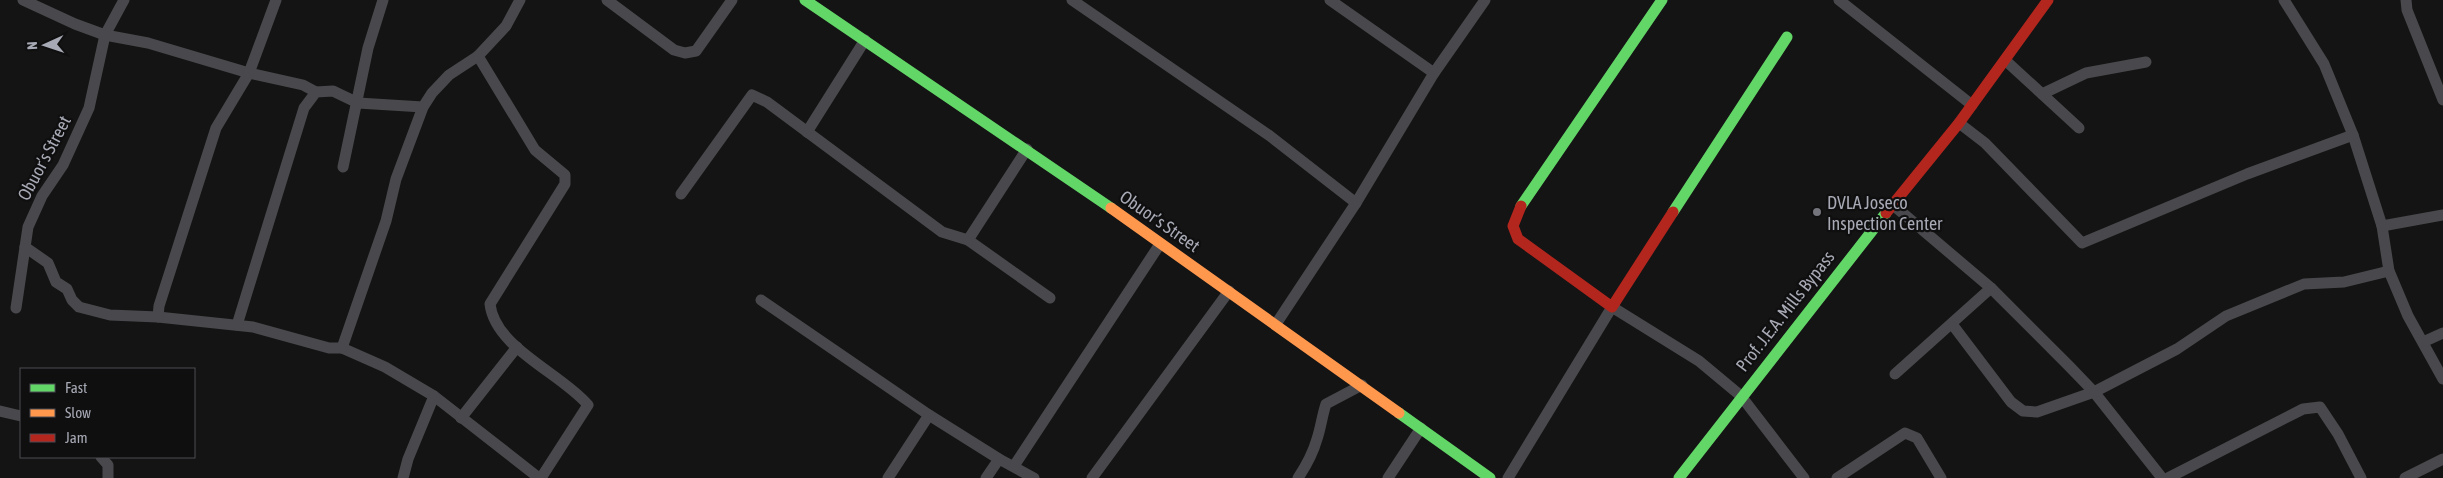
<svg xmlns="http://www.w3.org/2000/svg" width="2443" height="478" font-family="'Asap Condensed',sans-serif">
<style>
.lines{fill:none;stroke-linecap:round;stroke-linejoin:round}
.street{stroke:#49494d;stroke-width:11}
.fast{stroke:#63d668;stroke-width:11}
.slow{stroke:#ff974d;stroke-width:11}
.jam{stroke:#b3261e;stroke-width:11}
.poi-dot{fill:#74757c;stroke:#0f0f10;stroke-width:2}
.labels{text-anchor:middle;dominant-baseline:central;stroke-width:4.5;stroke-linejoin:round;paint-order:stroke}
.street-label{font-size:18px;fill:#a7a9b4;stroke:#0f0f10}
.poi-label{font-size:18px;fill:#a7a9b4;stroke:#0f0f10;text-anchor:start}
</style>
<rect width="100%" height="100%" fill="#141414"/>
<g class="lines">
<g class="street">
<path d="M23 0 75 24 105 35 148 43 249 73 303 85 316 92"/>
<path d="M607 0 674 50 685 53 696 51 732 0"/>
<path d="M1072 0 1270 136 1356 203"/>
<path d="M1330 0 1434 73"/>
<path d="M1839 0 1972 105"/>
<path d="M2284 0 2324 64 2353 135 2382 226 2389 271 2408 316 2443 379"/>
<path d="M2406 0 2407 10 2443 100"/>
<path d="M478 56 535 150 565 175V184L490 304C495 348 561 373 588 405L541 478"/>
<path d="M2005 60 2079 128"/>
<path d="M2042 94 2086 73 2146 62"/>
<path d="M1959 123 1985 143 2082 243 2247 174 2353 135"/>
<path d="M807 132 865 40"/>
<path d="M343 167 368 48 383 0"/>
<path d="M681 194 752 95 767 102 942 232 968 240 1050 298"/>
<path d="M1892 204 1991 288 2069 366 2094 392 2162 478"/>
<path d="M2382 226 2443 215"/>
<path d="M968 240 1027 149"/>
<path d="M25 247 48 263 56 282 67 289 72 300 79 307 110 315 158 317 253 327 329 348H342L385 367 434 396 539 478"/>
<path d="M761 300 929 415 999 459 1034 478"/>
<path d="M16 308 28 227 42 196 63 165 89 108 105 35 124 0"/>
<path d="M158 317 159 306 216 128 249 73 276 0"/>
<path d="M1276 324 1356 203 1434 73 1485 0"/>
<path d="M1952 324 2011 402 2023 411 2037 412 2094 392 2177 349 2226 316 2304 284 2344 282 2389 271"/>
<path d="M237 325 304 108 316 92 333 91 358 103 423 107"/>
<path d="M2423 342 2443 333"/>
<path d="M342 348 386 221 396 179 423 107 432 93 449 75 478 56 506 26 520 0"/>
<path d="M1895 374 1991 288"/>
<path d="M0 411 21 416"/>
<path d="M461 418 517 347"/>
<path d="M101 457 108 465V478"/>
<path d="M1014 466 1160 244"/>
<path d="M403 478 408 459 434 396"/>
<path d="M888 478 929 415"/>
<path d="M986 478 999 459"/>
<path d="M1092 478 1229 291"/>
<path d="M1298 478C1306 466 1313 453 1317 439 1321 427 1322 416 1326 404L1362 385"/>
<path d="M1388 478 1421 428"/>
<path d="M1508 478 1612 307 1699 361 1741 396 1804 478"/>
<path d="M1837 478 1905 433 1917 438 1941 478"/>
<path d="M2168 478 2303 409 2320 407 2338 434 2361 478"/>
<path d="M2405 478 2443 459"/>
</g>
<g class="fast">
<path d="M805 0 1111 208"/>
<path d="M1521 206 1662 0"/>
<path d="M1673 212 1787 37"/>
<path d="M1399 413 1490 478"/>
<path d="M1679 478 1886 213"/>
</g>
<path class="slow" d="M1111 208 1399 413"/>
<g class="jam">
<path d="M1521 206 1513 226 1518 239 1612 307 1673 212"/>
<path d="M1886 213 1959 123 2048 0"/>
</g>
</g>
<circle class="poi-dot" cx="1817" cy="212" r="5"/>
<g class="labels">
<g class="street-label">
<text transform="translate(44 158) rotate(-62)">Obuor’s Street</text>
<text transform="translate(1160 221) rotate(35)">Obuor’s Street</text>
<text transform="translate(1785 311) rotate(-52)">Prof. J.E.A. Mills Bypass</text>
</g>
<g class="poi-label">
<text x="1827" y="202">DVLA Joseco<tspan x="1827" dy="21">Inspection Center</tspan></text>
</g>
</g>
<rect x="20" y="368" width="175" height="90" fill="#0f0f10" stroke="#4c4d52"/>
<rect x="30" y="384" width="25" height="8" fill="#63d668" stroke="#4c4d52"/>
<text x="65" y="393" font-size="15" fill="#a7a9b4">Fast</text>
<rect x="30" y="409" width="25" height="8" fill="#ff974d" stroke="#4c4d52"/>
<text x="65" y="418" font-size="15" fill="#a7a9b4">Slow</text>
<rect x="30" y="434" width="25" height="8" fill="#b3261e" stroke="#4c4d52"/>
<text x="65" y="443" font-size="15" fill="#a7a9b4">Jam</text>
<g transform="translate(45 45) rotate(267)" stroke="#0f0f10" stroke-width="4" paint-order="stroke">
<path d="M0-4L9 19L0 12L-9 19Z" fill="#a7a9b4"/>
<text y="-8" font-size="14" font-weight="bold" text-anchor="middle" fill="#a7a9b4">N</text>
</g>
</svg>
